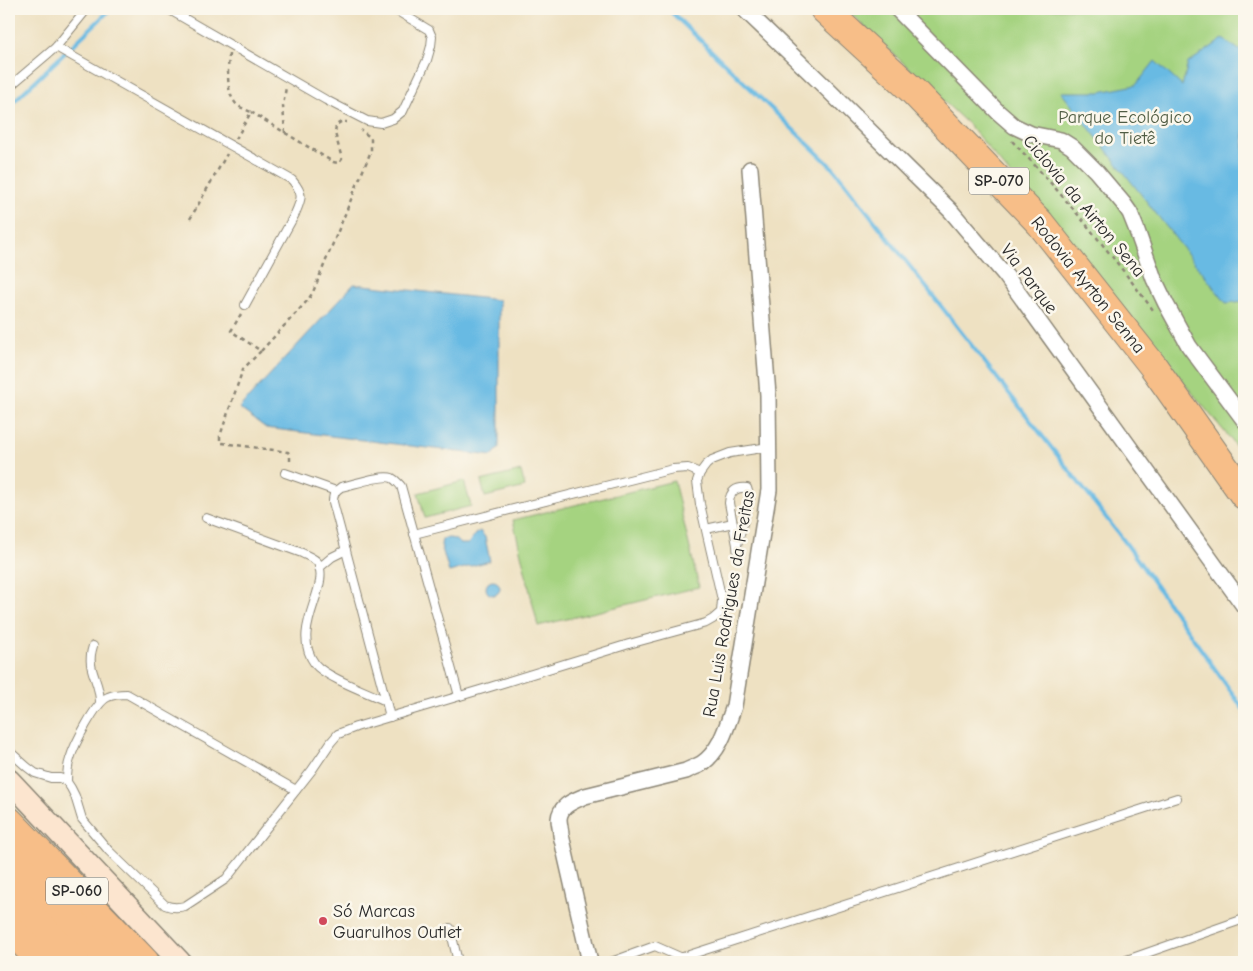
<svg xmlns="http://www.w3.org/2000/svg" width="1253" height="971" font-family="'Comic Neue',sans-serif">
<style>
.green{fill:#a5d380;stroke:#687f56}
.water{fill:#68bae3;stroke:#4a7287}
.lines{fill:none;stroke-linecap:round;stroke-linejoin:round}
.stream{stroke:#68bae3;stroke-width:4}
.service-casing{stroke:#8c8676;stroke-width:10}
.minor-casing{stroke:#8c8676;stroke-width:18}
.secondary-casing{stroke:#8c8676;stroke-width:24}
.motorway-casing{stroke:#8c8676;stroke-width:30}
.path{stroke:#8c8676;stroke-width:2.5;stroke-dasharray:4 4;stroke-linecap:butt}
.service{stroke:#fff;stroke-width:8}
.minor{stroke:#fff;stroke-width:15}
.secondary{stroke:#fce5cf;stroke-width:21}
.motorway{stroke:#f7be88;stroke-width:28}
.poi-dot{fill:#d1495b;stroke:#fbf7ec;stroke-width:2}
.labels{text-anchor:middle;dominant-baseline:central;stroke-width:5;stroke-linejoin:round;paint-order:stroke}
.shield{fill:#fbf7ec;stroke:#696865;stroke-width:1}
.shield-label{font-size:16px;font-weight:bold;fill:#2b2b2b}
.park-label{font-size:18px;fill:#505d44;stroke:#fbf7ec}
.street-label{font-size:18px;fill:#2b2b2b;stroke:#fbf7ec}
.poi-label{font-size:18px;fill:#2b2b2b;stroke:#fbf7ec;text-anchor:start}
</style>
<rect width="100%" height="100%" fill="#fbf7ec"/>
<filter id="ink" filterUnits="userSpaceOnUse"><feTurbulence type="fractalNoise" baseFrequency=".02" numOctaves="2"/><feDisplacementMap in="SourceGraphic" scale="10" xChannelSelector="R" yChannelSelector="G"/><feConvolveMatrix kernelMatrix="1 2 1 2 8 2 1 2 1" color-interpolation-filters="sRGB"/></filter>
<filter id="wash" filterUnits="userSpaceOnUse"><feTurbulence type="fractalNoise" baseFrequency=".0096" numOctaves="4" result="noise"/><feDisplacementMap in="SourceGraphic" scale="20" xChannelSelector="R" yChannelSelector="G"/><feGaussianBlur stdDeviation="1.12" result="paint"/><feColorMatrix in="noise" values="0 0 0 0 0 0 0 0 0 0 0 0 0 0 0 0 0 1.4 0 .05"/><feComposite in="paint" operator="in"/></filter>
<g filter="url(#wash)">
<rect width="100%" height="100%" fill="#eee1c2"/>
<g class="green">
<path d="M846 9H1244V458L1229 437 969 125Z"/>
<path d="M521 471 525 487 485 497 481 481Z"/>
<path d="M464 481 471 506 425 518 418 493Z"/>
<path d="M674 481 699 587 538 626 513 520Z"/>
</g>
<g class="water">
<path d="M1223 39 1244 53V301L1226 303 1061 92H1100L1136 85 1155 61 1182 86 1188 63Z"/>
<path d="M354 284 499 300V448L492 456 266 428 239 408Z"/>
<path d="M480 531 485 537 490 561 449 572 441 545 442 539C450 537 455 538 460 544H468L475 534Z"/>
<circle cx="493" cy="588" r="7"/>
</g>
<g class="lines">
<g class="stream">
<path d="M668 9 834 169 1125 542 1244 710"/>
<path d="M9 106 111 9"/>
</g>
</g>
</g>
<g filter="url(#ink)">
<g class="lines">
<g class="service-casing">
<g id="service">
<path d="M168 9 326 100 367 121 381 123 393 119 403 111 427 60 431 46 432 37 429 30 394 9"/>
<path d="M56 47 292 180C304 194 302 198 295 214L245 305"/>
<path d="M9 87 56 47 87 9"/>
<path d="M285 473 336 491"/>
<path d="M206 518 302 553C307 556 315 558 318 563 331 588 289 629 315 664 325 677 369 693 386 701L390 717"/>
<path d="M706 529 733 523"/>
<path d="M414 534 673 469 688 468 700 473"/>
<path d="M737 545 750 498 747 488C736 487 730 491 729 503L737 545 738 558"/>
<path d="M319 568 332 557 346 550"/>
<path d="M93 646C85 670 100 679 100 702"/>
<path d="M386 701 333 502C333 494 335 491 341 487 352 485 383 474 392 478 396 480 398 483 401 486L459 696"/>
<path d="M9 751 27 767 35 773 51 778H60L67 782 71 788 75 796 82 819 109 851 165 905C172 908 177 908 185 906L226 879 312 770 331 742 338 734 356 727 490 687 629 644 706 623 713 619 721 612 722 600 700 504 697 481 700 473 706 465 712 460 730 453 769 447"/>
<path d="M67 782C67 774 67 767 70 759 74 745 96 702 108 697 114 694 121 694 127 694L296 790"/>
<path d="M450 928 458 962"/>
<path d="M611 962 655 946 680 957H683L1177 798"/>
<path d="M828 962H834"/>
<path d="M1121 962 1244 919"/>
</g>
</g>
<g class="minor-casing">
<g id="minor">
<path d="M744 9 820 82 950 210 1006 276 1244 606"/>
<path d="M897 9 998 112 1014 126 1031 134 1061 140 1072 147 1096 171 1123 203 1130 213 1136 228 1154 279 1166 304 1189 346 1244 420"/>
<path d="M590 962 561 835C561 830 559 824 559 819 560 805 574 801 585 796L686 771C691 768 696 767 701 764 720 752 727 726 734 706L769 490 768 395 750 169"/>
</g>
</g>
<g class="secondary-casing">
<path id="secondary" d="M9 780 180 962"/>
</g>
<g class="motorway-casing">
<g id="motorway">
<path d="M824 9 913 91 1040 223 1153 366 1244 495"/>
<path d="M9 821 145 962"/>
<path d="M9 856 111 962"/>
<path d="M9 893 75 962"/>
<path d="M9 928 42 962"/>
</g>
</g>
<g class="path">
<path d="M229 54C228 66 226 91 234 101 237 107 245 109 251 112L236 139"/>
<path d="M251 112 333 162 339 163 342 159 335 133 336 125 341 122H347"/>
<path d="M285 133 283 106 286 87"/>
<path d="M1012 141C1063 194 1109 251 1153 310"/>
<path d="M190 219 227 154"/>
<path d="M241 314 231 331 261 351 243 369 220 436V441L222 443 288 452 290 455V465"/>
<path d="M261 351 308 300 313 292 371 151V138L361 130"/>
</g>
<use href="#service" class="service"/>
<use href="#minor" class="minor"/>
<use href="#secondary" class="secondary"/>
<use href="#motorway" class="motorway"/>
</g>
</g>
<circle class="poi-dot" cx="323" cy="921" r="5"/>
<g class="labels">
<g class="shield">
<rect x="969" y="167.5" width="60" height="27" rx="4"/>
<rect x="46" y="877.5" width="62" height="27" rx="4"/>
</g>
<g class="shield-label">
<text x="999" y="181">SP-070</text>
<text x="77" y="891">SP-060</text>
</g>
<g class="park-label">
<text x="1125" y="117">Parque Ecológico<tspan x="1125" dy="21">do Tietê</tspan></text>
</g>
<g class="street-label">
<text transform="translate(1084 206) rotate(50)">Ciclovia da Airton Sena</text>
<text transform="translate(1029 279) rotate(53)">Via Parque</text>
<text transform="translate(1088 285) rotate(51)">Rodovia Ayrton Senna</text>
<text transform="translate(729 604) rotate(-80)">Rua Luis Rodrigues da Freitas</text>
</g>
<g class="poi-label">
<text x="333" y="911">Só Marcas<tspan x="333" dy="21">Guarulhos Outlet</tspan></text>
</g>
</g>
<rect width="1253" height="971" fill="none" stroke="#fbf7ec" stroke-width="30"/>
</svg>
